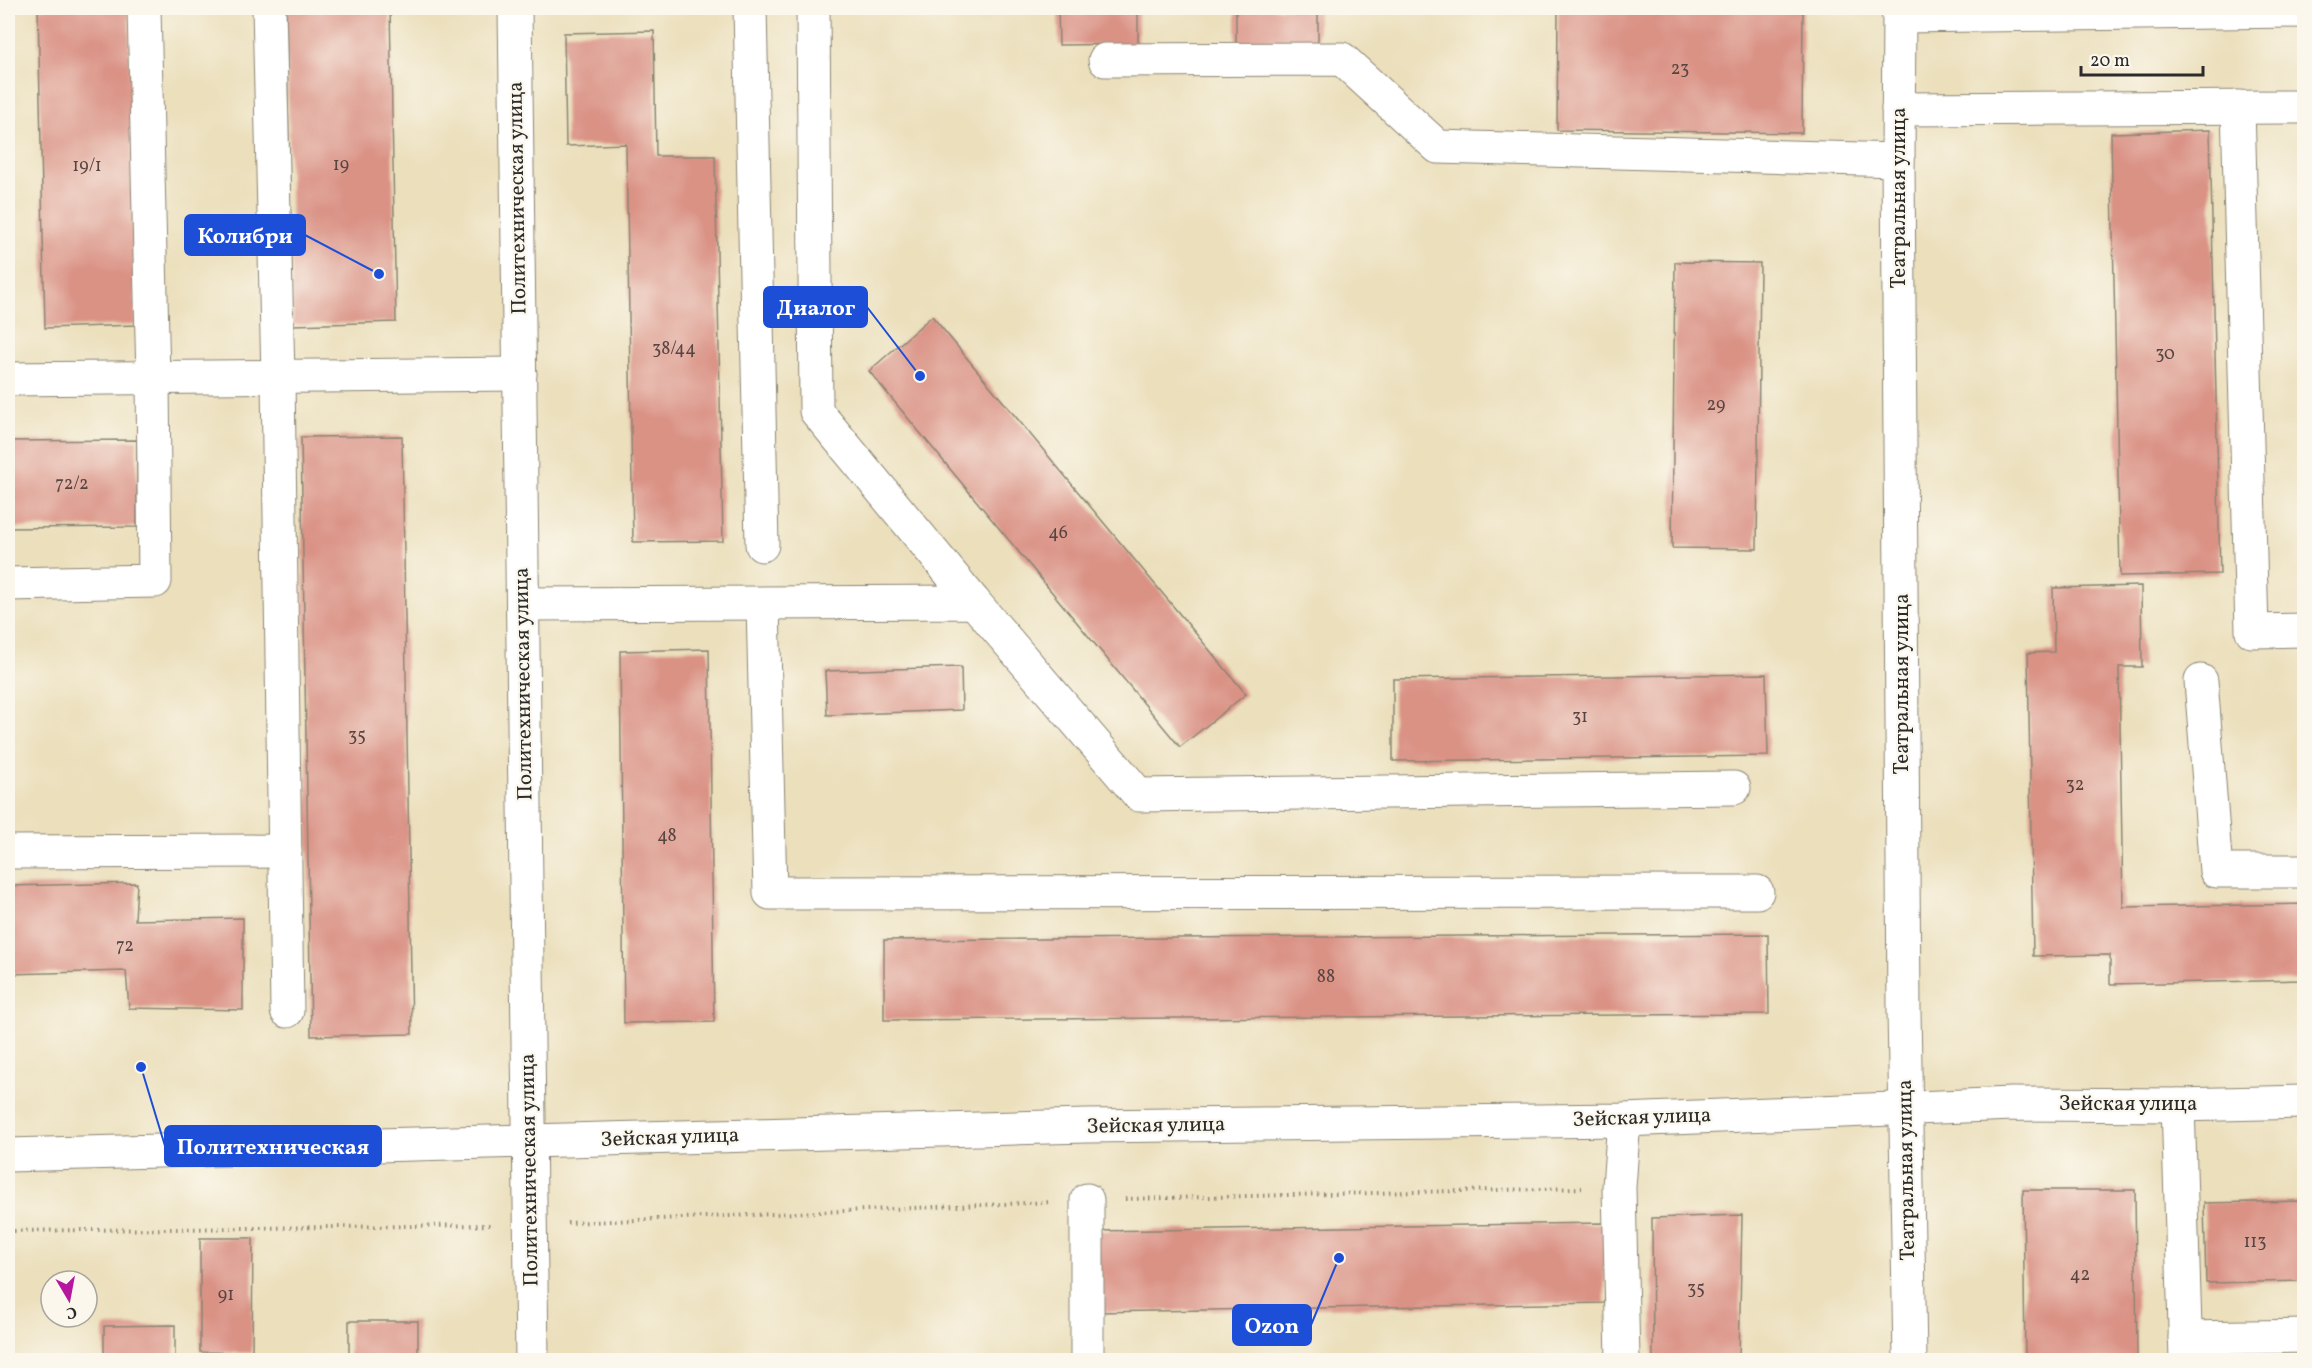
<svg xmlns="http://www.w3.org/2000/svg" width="2312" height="1368" font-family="Vollkorn,serif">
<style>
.building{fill:#da9285}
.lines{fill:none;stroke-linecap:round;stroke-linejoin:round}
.minor-casing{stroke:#8b8574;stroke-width:35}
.major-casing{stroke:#8b8574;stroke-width:35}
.path{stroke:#8b8574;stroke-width:4;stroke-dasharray:1.5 4.5;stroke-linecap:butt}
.minor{stroke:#fff;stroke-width:33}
.major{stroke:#fff;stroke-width:33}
.labels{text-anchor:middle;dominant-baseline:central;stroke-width:4.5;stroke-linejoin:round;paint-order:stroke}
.number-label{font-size:18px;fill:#574542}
.street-label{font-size:21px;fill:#2b2b2b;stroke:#fbf7ec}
.leader{fill:none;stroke:#1d4ed8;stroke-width:2}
.callout-dot{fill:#1d4ed8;stroke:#fbf7ec;stroke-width:2}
.callout{fill:#1d4ed8;stroke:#1d4ed8;stroke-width:2}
.callout-label{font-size:22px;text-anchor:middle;font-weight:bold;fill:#fff}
</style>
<rect width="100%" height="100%" fill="#fbf7ec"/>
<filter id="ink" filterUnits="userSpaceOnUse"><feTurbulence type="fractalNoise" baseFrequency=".0167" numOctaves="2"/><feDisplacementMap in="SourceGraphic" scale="12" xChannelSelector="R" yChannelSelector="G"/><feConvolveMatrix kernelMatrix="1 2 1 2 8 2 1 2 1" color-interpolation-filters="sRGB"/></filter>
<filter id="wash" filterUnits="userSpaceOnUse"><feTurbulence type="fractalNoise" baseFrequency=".008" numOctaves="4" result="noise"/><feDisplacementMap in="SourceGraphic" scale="24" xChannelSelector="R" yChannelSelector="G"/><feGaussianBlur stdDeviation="1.35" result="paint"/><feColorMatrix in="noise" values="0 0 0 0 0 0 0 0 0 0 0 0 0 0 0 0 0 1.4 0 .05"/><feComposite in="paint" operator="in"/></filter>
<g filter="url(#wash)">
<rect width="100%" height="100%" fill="#ebdfbc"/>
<g id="blocks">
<g class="building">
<path d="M38 8H129L136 325 45 328Z"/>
<path d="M286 8H390L396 322 293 325Z"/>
<path d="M1058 8H1138V44L1059 45Z"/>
<path d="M1236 8H1318V44L1236 45Z"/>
<path d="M1558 8H1803L1802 133 1557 130Z"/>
<path d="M654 31 656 156H715L723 541 633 542 626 144 566 146 564 33Z"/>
<path d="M2210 130 2220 574 2120 576 2111 133Z"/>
<path d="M1675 262 1760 263 1757 549 1672 548Z"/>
<path d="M932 316 1246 694 1180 747 869 371Z"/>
<path d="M402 436 412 1034 311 1036 301 437Z"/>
<path d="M137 440V527L8 528V441Z"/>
<path d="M2141 586 2142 667H2119L2123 907 2304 904V980L2110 984V955L2033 956 2028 653 2054 652 2053 588Z"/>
<path d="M709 649 714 1022 624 1023 620 651Z"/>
<path d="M961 667 962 710 827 715 825 671Z"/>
<path d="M1766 674 1768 756 1393 761V679Z"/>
<path d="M137 883 135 920 243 918V1010L129 1008 126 971 8 974V886Z"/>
<path d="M1768 934 1769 1014 884 1020V940Z"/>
<path d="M2023 1190H2135L2137 1360H2025Z"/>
<path d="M2304 1201V1281L2206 1283 2204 1203Z"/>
<path d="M1742 1215 1739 1360H1653L1652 1218Z"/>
<path d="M1604 1223 1605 1303 1097 1312 1096 1231Z"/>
<path d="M200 1238H253L252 1353 200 1352Z"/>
<rect x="349" y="1321" width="69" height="39"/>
<path d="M175 1325V1360H104V1326Z"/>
</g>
</g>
</g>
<g filter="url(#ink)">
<use href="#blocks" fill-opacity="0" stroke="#8b8574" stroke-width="1.5"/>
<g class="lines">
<g class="minor-casing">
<g id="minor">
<path d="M269 8 278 377 287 1011"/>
<path d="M515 8 532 1360"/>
<path d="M750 8 762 545"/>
<path d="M813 8 816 411 974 602"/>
<path d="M1899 16 2304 11"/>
<path d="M1105 60 1342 59 1438 147 1898 160"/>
<path d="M2238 107 2252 631 2304 630"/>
<path d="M1898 109 2304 107"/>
<path d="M8 379 520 374"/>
<path d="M8 584 155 581 153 378 144 8"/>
<path d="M523 604 974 602 1139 795 1734 788"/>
<path d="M763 604 770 893 1757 892"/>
<path d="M2201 681 2216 871H2304"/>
<path d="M8 852 285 851"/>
<path d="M2178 1105 2186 1360"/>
<path d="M8 1155 1087 1126 1624 1120 2012 1104 2178 1105 2304 1102"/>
<path d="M2185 1338 2304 1336"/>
<path d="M1087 1360V1200"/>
<path d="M1623 1360 1619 1187 1624 1120"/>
</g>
</g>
<g class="major-casing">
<path id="major" d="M1899 8 1898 160 1904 1009 1910 1360"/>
</g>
<g class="path">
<path d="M1125 1199 1582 1188"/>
<path d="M567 1223 1051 1202"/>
<path d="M8 1231 494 1225"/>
</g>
<use href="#minor" class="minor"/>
<use href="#major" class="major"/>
</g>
</g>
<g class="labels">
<g class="number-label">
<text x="1680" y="69">23</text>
<text x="341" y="165">19</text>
<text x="87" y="166">19/1</text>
<text x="674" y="349">38/44</text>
<text x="2165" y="354">30</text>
<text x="1716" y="405">29</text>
<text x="72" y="484">72/2</text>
<text x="1058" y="533">46</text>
<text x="1580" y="717">31</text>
<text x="357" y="736">35</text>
<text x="2075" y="785">32</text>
<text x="667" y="836">48</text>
<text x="125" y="946">72</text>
<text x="1326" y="977">88</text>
<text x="2255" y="1242">113</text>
<text x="2080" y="1275">42</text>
<text x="1696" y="1289">35</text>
<text x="226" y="1295">91</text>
</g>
<g class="street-label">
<text transform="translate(518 198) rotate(-91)">Политехническая улица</text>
<text transform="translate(1899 198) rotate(-90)">Театральная улица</text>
<text transform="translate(524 684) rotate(-91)">Политехническая улица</text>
<text transform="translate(1902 684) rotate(-90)">Театральная улица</text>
<text x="2128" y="1104">Зейская улица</text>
<text transform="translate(1642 1118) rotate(-2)">Зейская улица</text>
<text transform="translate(1156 1126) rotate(-1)">Зейская улица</text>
<text transform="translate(670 1138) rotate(-2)">Зейская улица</text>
<text transform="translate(530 1170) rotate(-91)">Политехническая улица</text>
<text transform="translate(1907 1170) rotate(-91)">Театральная улица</text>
</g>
</g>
<path class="leader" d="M379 274L305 235M920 376L867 307M141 1067L165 1146M1339 1258L1311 1325"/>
<g class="callout-dot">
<circle cx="379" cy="274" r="6"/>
<circle cx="920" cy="376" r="6"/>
<circle cx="141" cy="1067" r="6"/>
<circle cx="1339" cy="1258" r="6"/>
</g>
<g class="callout">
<rect x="185" y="215" width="120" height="40" rx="6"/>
<rect x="764" y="287" width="103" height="40" rx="6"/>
<rect x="165" y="1126" width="216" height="40" rx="6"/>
<rect x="1233" y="1305" width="78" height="40" rx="6"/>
</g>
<g class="callout-label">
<text x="245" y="243">Колибри</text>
<text x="816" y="315">Диалог</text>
<text x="273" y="1154">Политехническая</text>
<text x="1272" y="1333">Ozon</text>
</g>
<rect width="2312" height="1368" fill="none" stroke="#fbf7ec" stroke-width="30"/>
<g transform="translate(69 1299) rotate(170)"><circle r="28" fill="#fbf7ec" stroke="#a8a59f" stroke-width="1.5"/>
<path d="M0-4.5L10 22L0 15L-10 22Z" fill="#b5179e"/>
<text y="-9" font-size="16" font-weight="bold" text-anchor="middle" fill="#2b2b2b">С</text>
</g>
<path d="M2081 66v9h122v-9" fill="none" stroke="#2b2b2b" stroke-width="3"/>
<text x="2090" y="66" font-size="18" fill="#2b2b2b" stroke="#fbf7ec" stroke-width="4.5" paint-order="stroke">20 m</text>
</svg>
